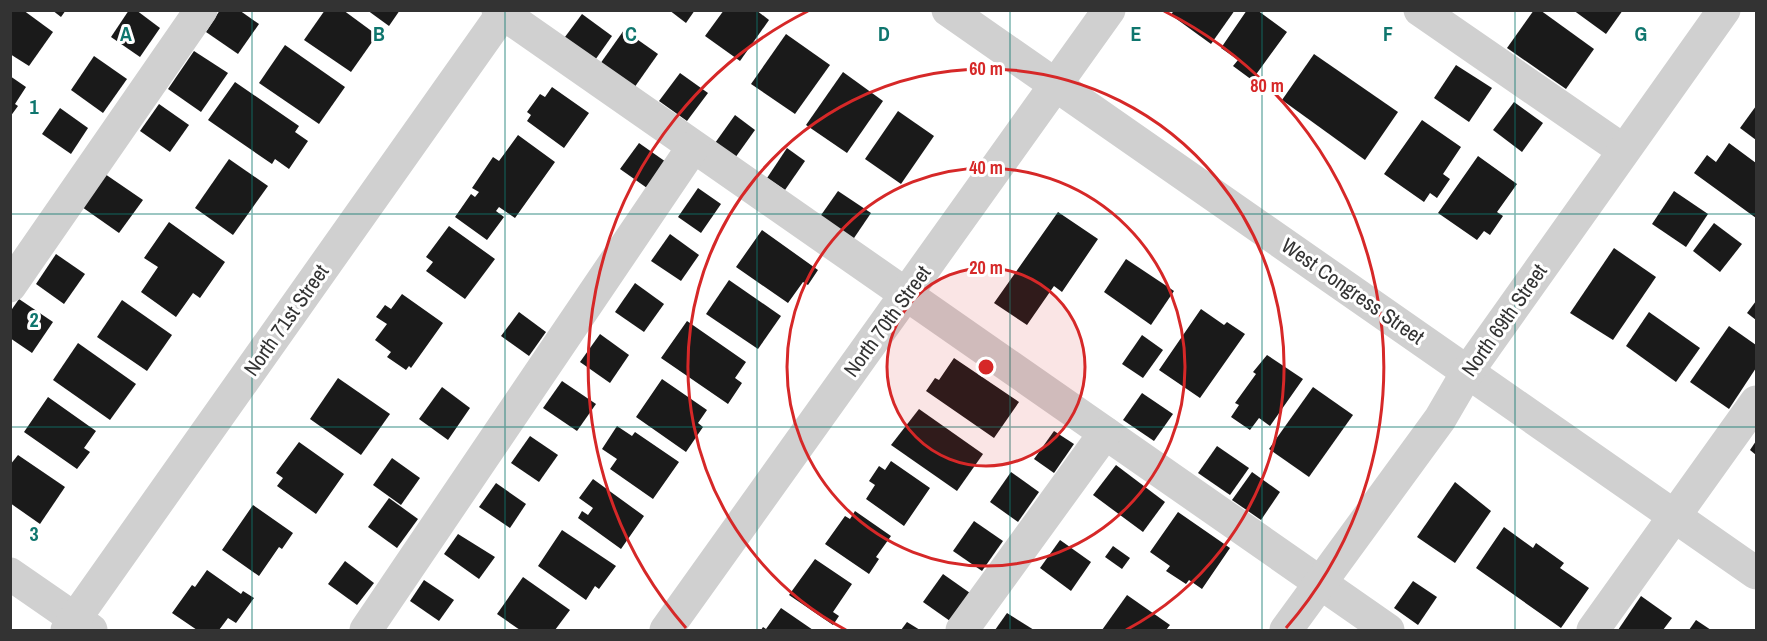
<svg xmlns="http://www.w3.org/2000/svg" width="1767" height="641" font-family="'Archivo Narrow',sans-serif">
<style>
.building{fill:#1a1a1a}
.lines{fill:none;stroke-linecap:round;stroke-linejoin:round}
.minor{stroke:#d0d0d0;stroke-width:33}
.grid{fill:none;stroke:#0f766e;stroke-width:1.5;stroke-opacity:0.55}
.ring{fill:none;stroke:#d62828;stroke-width:3}
.labels{text-anchor:middle;dominant-baseline:central;stroke-width:6;stroke-linejoin:round;paint-order:stroke}
.street-label{font-size:21px;fill:#333;stroke:#fff}
.grid-label{font-size:20px;text-anchor:middle;font-weight:bold;fill:#0f766e;stroke:#fff;stroke-width:6;stroke-linejoin:round;paint-order:stroke}
.centre{fill:#d62828;stroke:#fff;stroke-width:3}
.ring-label{font-size:18px;text-anchor:middle;font-weight:bold;fill:#d62828;stroke:#fff;stroke-width:6;stroke-linejoin:round;paint-order:stroke}
</style>
<rect width="100%" height="100%" fill="#fff"/>
<g class="building">
<path d="M10 10H23L53 32 29 66 10 54Z"/>
<path d="M52 10H66L61 17Z"/>
<path d="M129 10H136L160 28 140 57 111 37Z"/>
<path d="M220 10H239L259 24 238 54 206 32Z"/>
<path d="M325 10H343L377 35 351 72 304 40Z"/>
<path d="M367 10H400L389 26Z"/>
<path d="M669 10H695L686 23Z"/>
<path d="M724 10H756L769 20 740 61 705 36Z"/>
<path d="M1174 10H1235L1211 44 1171 15Z"/>
<path d="M1247 10H1257L1287 32 1252 80 1233 66 1238 60 1221 48Z"/>
<path d="M1534 10H1540L1594 49 1566 89 1507 48Z"/>
<path d="M1573 10H1623L1606 34Z"/>
<path d="M582 14 612 36 593 63 562 41Z"/>
<path d="M624 30 658 54 634 88 600 64Z"/>
<path d="M786 34 830 65 795 114 751 84Z"/>
<path d="M285 45 345 87 319 124 259 83Z"/>
<path d="M194 51 228 73 201 112 168 89Z"/>
<path d="M1314 54 1398 112 1365 160 1282 100Z"/>
<path d="M94 56 127 79 103 113 71 90Z"/>
<path d="M1456 65 1492 88 1469 122 1434 98Z"/>
<path d="M843 72 883 101 847 153 806 125Z"/>
<path d="M680 73 708 93 687 121 659 101Z"/>
<path d="M10 76 26 87 15 104 18 106 10 117Z"/>
<path d="M235 82 299 126 295 132 308 141 289 169 275 159 272 164 208 120Z"/>
<path d="M552 87 589 113 564 148 527 121 531 115 527 112 540 94 545 97Z"/>
<path d="M1514 102 1543 123 1522 152 1493 130Z"/>
<path d="M159 104 189 125 170 152 140 131Z"/>
<path d="M1756 106V140L1740 128Z"/>
<path d="M60 108 88 128 71 154 42 134Z"/>
<path d="M898 111 934 136 901 184 865 159Z"/>
<path d="M735 115 755 130 735 158 715 143Z"/>
<path d="M1422 120 1461 147 1443 174 1450 179 1437 198 1430 193 1424 202 1384 174Z"/>
<path d="M518 135 555 162 515 218 499 207 496 211 504 217 487 240 455 217 471 194 475 197 479 192 472 188 493 157 499 161Z"/>
<path d="M639 143 666 162 647 188 620 169Z"/>
<path d="M1729 143 1756 163V218L1694 173 1707 155 1716 162Z"/>
<path d="M787 148 805 161 785 190 767 178Z"/>
<path d="M1478 156 1517 184 1497 212 1503 216 1490 235 1484 231 1477 240 1438 213Z"/>
<path d="M229 159 268 186 233 235 195 208Z"/>
<path d="M105 174 143 200 119 233 82 207Z"/>
<path d="M698 188 721 204 701 233 678 217Z"/>
<path d="M838 191 871 213 852 241 819 218Z"/>
<path d="M1674 191 1708 214 1686 247 1652 224Z"/>
<path d="M1058 212 1098 239 1062 292 1054 286 1027 325 994 303Z"/>
<path d="M169 222 225 262 200 298 193 293 176 317 141 292 158 267 144 258Z"/>
<path d="M1714 223 1742 244 1720 272 1693 251Z"/>
<path d="M449 226 495 259 465 299 426 271 433 262 426 257Z"/>
<path d="M762 230 818 270 808 285 803 282 788 303 736 267Z"/>
<path d="M670 234 699 255 681 281 651 261Z"/>
<path d="M1614 248 1656 277 1613 340 1570 313Z"/>
<path d="M56 254 85 274 64 304 36 284Z"/>
<path d="M1126 259 1174 291 1151 325 1104 292Z"/>
<path d="M729 280 781 316 758 349 706 314Z"/>
<path d="M635 283 664 304 644 332 615 312Z"/>
<path d="M402 294 443 323 411 368 409 366 406 370 387 357 391 352 375 340 387 324 376 317 385 305 391 309Z"/>
<path d="M19 299 53 322 32 353 10 338V312Z"/>
<path d="M122 300 172 335 147 371 97 337Z"/>
<path d="M1756 301V320L1747 313Z"/>
<path d="M1201 309 1224 325 1227 322 1245 334 1200 398 1159 370Z"/>
<path d="M519 312 546 332 529 356 501 336Z"/>
<path d="M1649 312 1700 348 1676 382 1626 346Z"/>
<path d="M687 321 746 362 735 378 742 383 728 404 661 358Z"/>
<path d="M1729 326 1756 345V368L1729 409 1690 382Z"/>
<path d="M600 334 629 355 610 383 580 362Z"/>
<path d="M1142 335 1163 350 1143 378 1122 364Z"/>
<path d="M78 343 136 384 110 420 53 380Z"/>
<path d="M1267 355 1303 379 1270 426 1259 418 1250 430 1231 417 1239 405 1235 403 1256 374 1253 372Z"/>
<path d="M954 358 1019 402 994 438 926 391 935 378 939 380Z"/>
<path d="M338 378 390 414 361 455 310 419Z"/>
<path d="M662 379 707 410 698 423 703 427 686 452 636 417Z"/>
<path d="M562 381 596 404 577 431 543 408Z"/>
<path d="M442 387 470 408 448 440 419 419Z"/>
<path d="M1313 387 1353 415 1309 477 1269 449Z"/>
<path d="M1142 393 1173 414 1154 441 1123 420Z"/>
<path d="M48 397 96 431 84 448 90 452 77 469 24 432Z"/>
<path d="M919 409 983 454 957 491 891 445Z"/>
<path d="M617 426 632 436 635 432 679 462 653 499 610 469 617 459 602 449Z"/>
<path d="M1054 431 1074 444 1054 473 1034 459Z"/>
<path d="M530 436 558 455 539 482 511 463Z"/>
<path d="M1756 441V455L1750 450Z"/>
<path d="M299 442 344 474 316 514 277 486 283 478 276 473Z"/>
<path d="M1217 446 1249 468 1230 495 1198 473Z"/>
<path d="M18 455 65 487 40 524 10 503V465Z"/>
<path d="M392 458 420 478 401 505 373 485Z"/>
<path d="M891 461 930 488 904 526 866 499 875 485 869 481 879 466 885 470Z"/>
<path d="M1116 465 1165 502 1143 532 1093 495Z"/>
<path d="M1011 472 1039 492 1018 522 990 502Z"/>
<path d="M1252 472 1280 492 1261 520 1232 500Z"/>
<path d="M593 479 644 516 621 549 578 518 582 511 588 515 593 508 579 498Z"/>
<path d="M1455 482 1491 511 1455 563 1417 537Z"/>
<path d="M496 483 526 504 510 528 479 507Z"/>
<path d="M389 498 418 519 397 548 368 527Z"/>
<path d="M253 505 293 533 282 549 279 547 259 576 222 550Z"/>
<path d="M855 511 891 536 876 557 879 559 869 574 825 544 845 516 850 519Z"/>
<path d="M1178 512 1230 548 1202 589 1189 580 1186 584 1166 571 1170 566 1150 552Z"/>
<path d="M974 521 1003 541 982 571 953 551Z"/>
<path d="M1504 527 1533 548 1536 543 1564 563 1560 568 1589 588 1561 628 1476 568Z"/>
<path d="M562 530 616 566 599 589 595 586 586 600 538 566Z"/>
<path d="M458 534 495 557 479 579 444 554Z"/>
<path d="M1060 540 1091 562 1071 591 1040 568Z"/>
<path d="M1113 546 1130 558 1122 569 1105 557Z"/>
<path d="M815 559 852 584 833 612 839 616 833 625 789 595Z"/>
<path d="M345 561 374 583 357 605 328 584Z"/>
<path d="M207 570 241 594 243 591 254 598 236 623 228 618 219 630H197L172 613 192 585 195 587Z"/>
<path d="M943 574 970 593 950 621 923 602Z"/>
<path d="M523 577 570 610 555 630H520L497 614Z"/>
<path d="M424 580 454 600 439 621 410 601Z"/>
<path d="M1413 581 1437 597 1418 625 1394 608Z"/>
<path d="M1127 595 1170 625 1166 630H1102Z"/>
<path d="M1641 596 1672 618 1663 630H1618Z"/>
<path d="M781 608 813 630H761L763 627 766 629Z"/>
<path d="M1007 613 1034 630H995Z"/>
<path d="M1696 620 1711 630H1689Z"/>
<path d="M907 622 920 630H901Z"/>
</g>
<g class="lines">
<g class="minor">
<path d="M498 10 1388 630"/>
<path d="M948 10 1756 573"/>
<path d="M1420 10 1623 150"/>
<path d="M10 286 201 10"/>
<path d="M10 574 91 630"/>
<path d="M67 630 505 10"/>
<path d="M366 630 693 147"/>
<path d="M666 630 1109 10"/>
<path d="M962 630 1105 433"/>
<path d="M1286 630 1440 419 1468 371 1724 10"/>
<path d="M1593 630 1756 402"/>
</g>
</g>
<path class="grid" d="M252 10V630M505 10V630M757 10V630M1010 10V630M1262 10V630M1515 10V630M10 214H1756M10 427H1756"/>
<circle cx="986" cy="367" r="99" fill="#d62828" fill-opacity=".12"/>
<g class="ring">
<circle cx="986" cy="367" r="99"/>
<circle cx="986" cy="367" r="199"/>
<path d="M846 630A298 298 0 1 1 1126 630"/>
<path d="M686 628A398 398 0 0 1 808 11M1164 11A398 398 0 0 1 1286 628"/>
</g>
<g class="labels">
<g class="street-label">
<text transform="translate(1353 291) rotate(35)">West Congress Street</text>
<text transform="translate(286 320) rotate(-55)">North 71st Street</text>
<text transform="translate(1504 320) rotate(-55)">North 69th Street</text>
<text transform="translate(887 321) rotate(-54)">North 70th Street</text>
</g>
</g>
<g class="grid-label">
<text x="126" y="41">A</text>
<text x="379" y="41">B</text>
<text x="631" y="41">C</text>
<text x="884" y="41">D</text>
<text x="1136" y="41">E</text>
<text x="1388" y="41">F</text>
<text x="1641" y="41">G</text>
<text x="34" y="114">1</text>
<text x="34" y="327">2</text>
<text x="34" y="541">3</text>
</g>
<circle cx="986" cy="367" r="9" class="centre"/>
<g class="ring-label">
<text x="986" y="75">60 m</text>
<text x="1267" y="92">80 m</text>
<text x="986" y="174">40 m</text>
<text x="986" y="274">20 m</text>
</g>
<rect width="1767" height="641" fill="none" stroke="#333333" stroke-width="24"/>
</svg>
